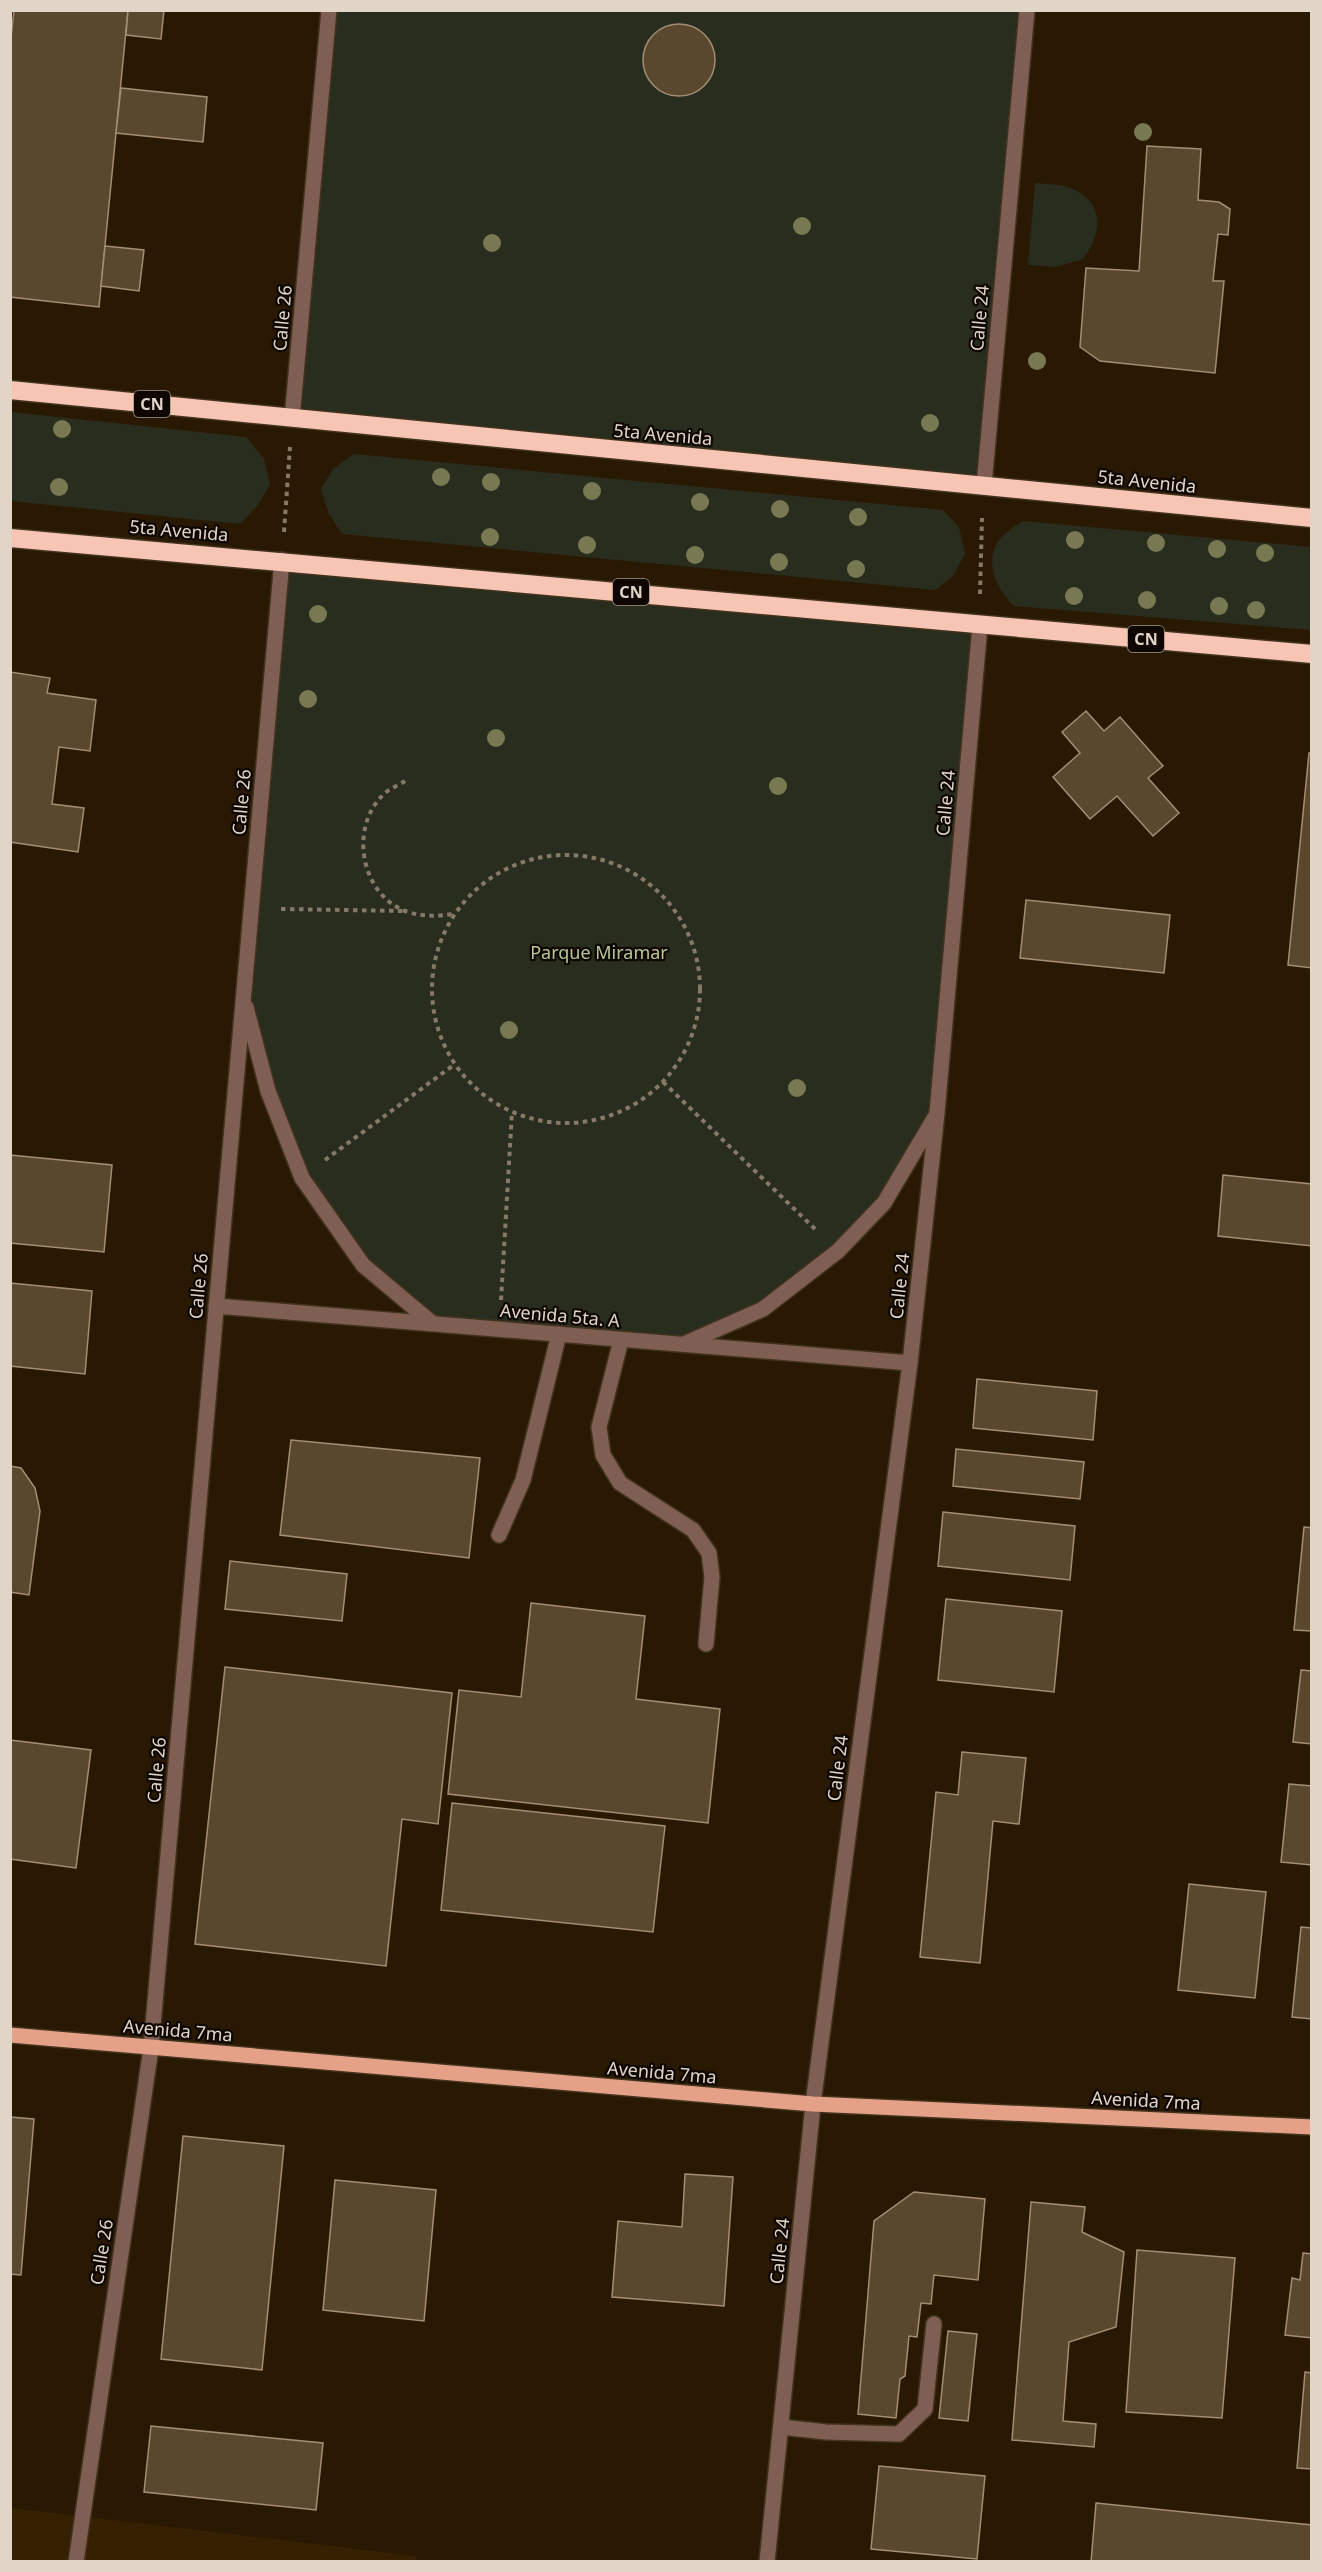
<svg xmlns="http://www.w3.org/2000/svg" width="1322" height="2572" font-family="'Noto Sans',sans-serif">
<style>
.built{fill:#352101}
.green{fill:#292d1e}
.building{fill:#59472e;stroke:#a38e74;stroke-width:1.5}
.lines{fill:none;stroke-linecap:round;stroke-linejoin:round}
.minor-casing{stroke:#43331e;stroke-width:18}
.major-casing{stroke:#43331e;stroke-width:18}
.highway-casing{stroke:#43331e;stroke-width:21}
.path{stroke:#877967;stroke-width:4;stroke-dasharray:4.5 4.5;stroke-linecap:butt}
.minor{stroke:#7f5f53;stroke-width:15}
.major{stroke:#e4a188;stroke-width:15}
.highway{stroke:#f6c5b3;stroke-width:18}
.tree{fill:#787952}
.labels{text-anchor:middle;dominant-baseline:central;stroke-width:4.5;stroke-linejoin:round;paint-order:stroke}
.shield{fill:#0d0601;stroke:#a1978c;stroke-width:1.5}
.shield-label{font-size:16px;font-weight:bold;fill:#e0d5c7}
.street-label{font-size:18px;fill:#e0d5c7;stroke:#0d0601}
.park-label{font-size:18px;fill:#b8c893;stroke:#0d0601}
</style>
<rect width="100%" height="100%" fill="#2a1902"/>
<path class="built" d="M11 2508 416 2556V2562H11Z"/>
<g class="green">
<path d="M329 11H1027L984 485 292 419Z"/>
<path d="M1035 183C1045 184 1058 184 1068 187 1104 200 1104 231 1083 259L1056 267 1028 265Z"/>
<path d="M11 412 246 437 264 459 270 484 258 505 240 524 11 501Z"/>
<path d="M354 454 943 510 959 527 965 554 953 576 936 590 342 534 328 512 321 489 333 469Z"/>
<path d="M1023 521 1311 547V630L1014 606C995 588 981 557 1004 535 1009 529 1017 525 1023 521Z"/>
<path d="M282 560 980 625 937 1113 884 1203 763 1309 684 1344 432 1323 363 1265 302 1178 243 995Z"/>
</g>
<g class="building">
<path d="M14 10H128L99 307 10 297V47Z"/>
<path d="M128 10H164L161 39 126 35Z"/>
<circle cx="679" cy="60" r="36"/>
<path d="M121 88 207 97 203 142 116 133Z"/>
<path d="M1147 146 1201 149 1198 200 1219 202 1230 209 1228 235 1218 234 1213 281H1224L1215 373 1100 361 1080 347 1086 268 1139 271Z"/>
<path d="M105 246 144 250 139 291 101 286Z"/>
<path d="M10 672 50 678 47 693 96 700 90 751 59 747 52 804 84 808 78 852 10 842Z"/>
<path d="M1086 711 1104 731 1120 717 1163 766 1148 778 1179 813 1153 836 1117 796 1090 819 1053 777 1080 753 1062 732Z"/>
<path d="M1309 753H1312V968L1288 965Z"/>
<path d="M1026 900 1170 915 1164 973 1020 958Z"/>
<path d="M10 1155 112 1165 104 1252 10 1243Z"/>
<path d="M1223 1175 1312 1184V1246L1218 1236Z"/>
<path d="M10 1283 92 1291 85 1374 10 1366Z"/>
<path d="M977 1379 1097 1391 1093 1440 973 1428Z"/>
<path d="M291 1440 480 1458 469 1558 280 1535Z"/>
<path d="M956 1449 1084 1462 1080 1499 953 1486Z"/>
<path d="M10 1466 21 1468 35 1488 40 1511 29 1595 10 1592Z"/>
<path d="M943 1512 1075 1526 1070 1580 938 1566Z"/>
<path d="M1304 1527 1312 1528V1631L1294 1630Z"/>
<path d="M230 1561 347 1574 342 1621 225 1609Z"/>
<path d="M946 1599 1062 1611 1054 1692 938 1680Z"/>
<path d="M531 1603 645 1616 636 1699 720 1709 708 1823 448 1794 459 1690 521 1697Z"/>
<path d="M225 1667 452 1693 438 1824 402 1819 386 1966 195 1944Z"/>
<path d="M1301 1670 1312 1671V1744L1293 1742Z"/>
<path d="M10 1740 91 1750 76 1868 10 1859Z"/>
<path d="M962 1752 1026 1758 1019 1824 993 1821 980 1963 920 1957 936 1792 958 1795Z"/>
<path d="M1289 1784 1312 1786V1865L1281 1862Z"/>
<path d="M452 1803 665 1826 653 1932 441 1910Z"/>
<path d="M1189 1884 1266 1892 1255 1998 1178 1990Z"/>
<path d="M1301 1927 1312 1928V2019L1292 2017Z"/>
<path d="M10 2117 34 2119 21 2275 10 2274Z"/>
<path d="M183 2136 284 2146 262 2370 161 2359Z"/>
<path d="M685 2174 733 2177 724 2306 612 2297 618 2221 682 2227Z"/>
<path d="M335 2180 436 2190 424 2321 323 2310Z"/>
<path d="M914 2192 985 2199 978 2280 934 2275 931 2304 921 2303 917 2337 909 2336 905 2376 900 2379 896 2418 858 2414 874 2221Z"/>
<path d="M1031 2202 1085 2207 1082 2232 1124 2252 1116 2327 1069 2342 1063 2421 1096 2424 1094 2447 1012 2440Z"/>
<path d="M1137 2250 1235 2258 1222 2418 1126 2412Z"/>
<path d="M1303 2253 1312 2254V2338L1285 2335 1292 2278 1300 2280Z"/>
<path d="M948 2331 977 2334 968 2421 939 2418Z"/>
<path d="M1305 2372 1312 2373V2469L1297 2468Z"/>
<path d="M151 2426 323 2443 316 2510 144 2492Z"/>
<path d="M879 2466 985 2476 977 2559 871 2549Z"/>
<path d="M1096 2503 1312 2525V2562H1091Z"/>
</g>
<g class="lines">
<g class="minor-casing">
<g id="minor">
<path d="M292 419 329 10"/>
<path d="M984 485 1027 10"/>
<path d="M246 1007 268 1091 302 1178 363 1265 432 1323"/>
<path d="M216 1306 910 1363"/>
<path d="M621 1340 599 1427 603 1455 620 1483 693 1530 709 1553 712 1577 706 1644"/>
<path d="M686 1343 763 1309 838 1251 884 1203 935 1117"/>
<path d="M499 1535 523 1480 559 1334"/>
<path d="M781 2427 826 2432 899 2434 925 2409 934 2324"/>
<path d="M76 2562 151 2048 282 560"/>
<path d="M767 2562 813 2104 910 1363 937 1113 980 625"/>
</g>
</g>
<g class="major-casing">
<path id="major" d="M10 2035 813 2104 1312 2127"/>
</g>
<g class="highway-casing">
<g id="highway">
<path d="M10 390 1312 518"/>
<path d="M10 538 1312 654"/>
</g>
</g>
<g class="path">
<path d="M284 532 290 447"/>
<path d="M980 594 982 518"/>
<path d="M405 781C399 785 391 788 385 793 348 826 360 896 408 912 424 917 437 916 454 914"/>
<circle cx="566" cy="989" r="134"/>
<path d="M281 909 405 911"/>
<path d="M663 1082 816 1230"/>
<path d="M325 1160 455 1064"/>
<path d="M501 1300 512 1112"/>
</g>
<use href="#minor" class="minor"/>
<use href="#major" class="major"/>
<use href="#highway" class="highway"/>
</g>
<g class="tree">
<circle cx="1143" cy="132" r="9"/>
<circle cx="802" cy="226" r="9"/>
<circle cx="492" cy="243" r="9"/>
<circle cx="1037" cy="361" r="9"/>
<circle cx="930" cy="423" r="9"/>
<circle cx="62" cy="429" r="9"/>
<circle cx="441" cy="477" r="9"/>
<circle cx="491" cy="482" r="9"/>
<circle cx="59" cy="487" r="9"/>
<circle cx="592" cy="491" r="9"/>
<circle cx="700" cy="502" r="9"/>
<circle cx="780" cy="509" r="9"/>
<circle cx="858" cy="517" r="9"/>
<circle cx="490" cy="537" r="9"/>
<circle cx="1075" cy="540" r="9"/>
<circle cx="1156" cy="543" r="9"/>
<circle cx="587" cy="545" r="9"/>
<circle cx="1217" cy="549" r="9"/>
<circle cx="1265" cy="553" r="9"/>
<circle cx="695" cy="555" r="9"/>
<circle cx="779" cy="562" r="9"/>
<circle cx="856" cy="569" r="9"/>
<circle cx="1074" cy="596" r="9"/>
<circle cx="1147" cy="600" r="9"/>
<circle cx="1219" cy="606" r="9"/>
<circle cx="1256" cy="610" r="9"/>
<circle cx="318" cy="614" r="9"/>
<circle cx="308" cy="699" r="9"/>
<circle cx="496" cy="738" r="9"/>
<circle cx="778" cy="786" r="9"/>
<circle cx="509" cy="1030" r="9"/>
<circle cx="797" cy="1088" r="9"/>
</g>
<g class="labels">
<g class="shield">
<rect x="134" y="391" width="36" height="26" rx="4.5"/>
<rect x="613" y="579" width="36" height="26" rx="4.5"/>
<rect x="1128" y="626" width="36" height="26" rx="4.5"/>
</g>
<g class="shield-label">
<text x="152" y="404">CN</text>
<text x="631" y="592">CN</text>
<text x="1146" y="639">CN</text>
</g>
<g class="street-label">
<text transform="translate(282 318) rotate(-85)">Calle 26</text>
<text transform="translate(979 318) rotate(-85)">Calle 24</text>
<text transform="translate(663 434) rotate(5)">5ta Avenida</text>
<text transform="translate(1147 481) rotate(6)">5ta Avenida</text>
<text transform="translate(179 530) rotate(5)">5ta Avenida</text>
<text transform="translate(241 802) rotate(-85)">Calle 26</text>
<text transform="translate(945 803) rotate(-85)">Calle 24</text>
<text transform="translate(198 1286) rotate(-85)">Calle 26</text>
<text transform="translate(899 1286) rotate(-84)">Calle 24</text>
<text transform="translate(560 1315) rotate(5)">Avenida 5ta. A</text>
<text transform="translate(837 1768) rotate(-83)">Calle 24</text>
<text transform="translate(156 1770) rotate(-85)">Calle 26</text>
<text transform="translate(178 2030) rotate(5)">Avenida 7ma</text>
<text transform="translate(662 2072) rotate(5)">Avenida 7ma</text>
<text transform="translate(1146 2100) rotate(3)">Avenida 7ma</text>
<text transform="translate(779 2251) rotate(-84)">Calle 24</text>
<text transform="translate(101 2252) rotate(-81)">Calle 26</text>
</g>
<g class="park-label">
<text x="599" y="952">Parque Miramar</text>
</g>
</g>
<rect width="1322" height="2572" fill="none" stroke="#e0d5c7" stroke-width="24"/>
</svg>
